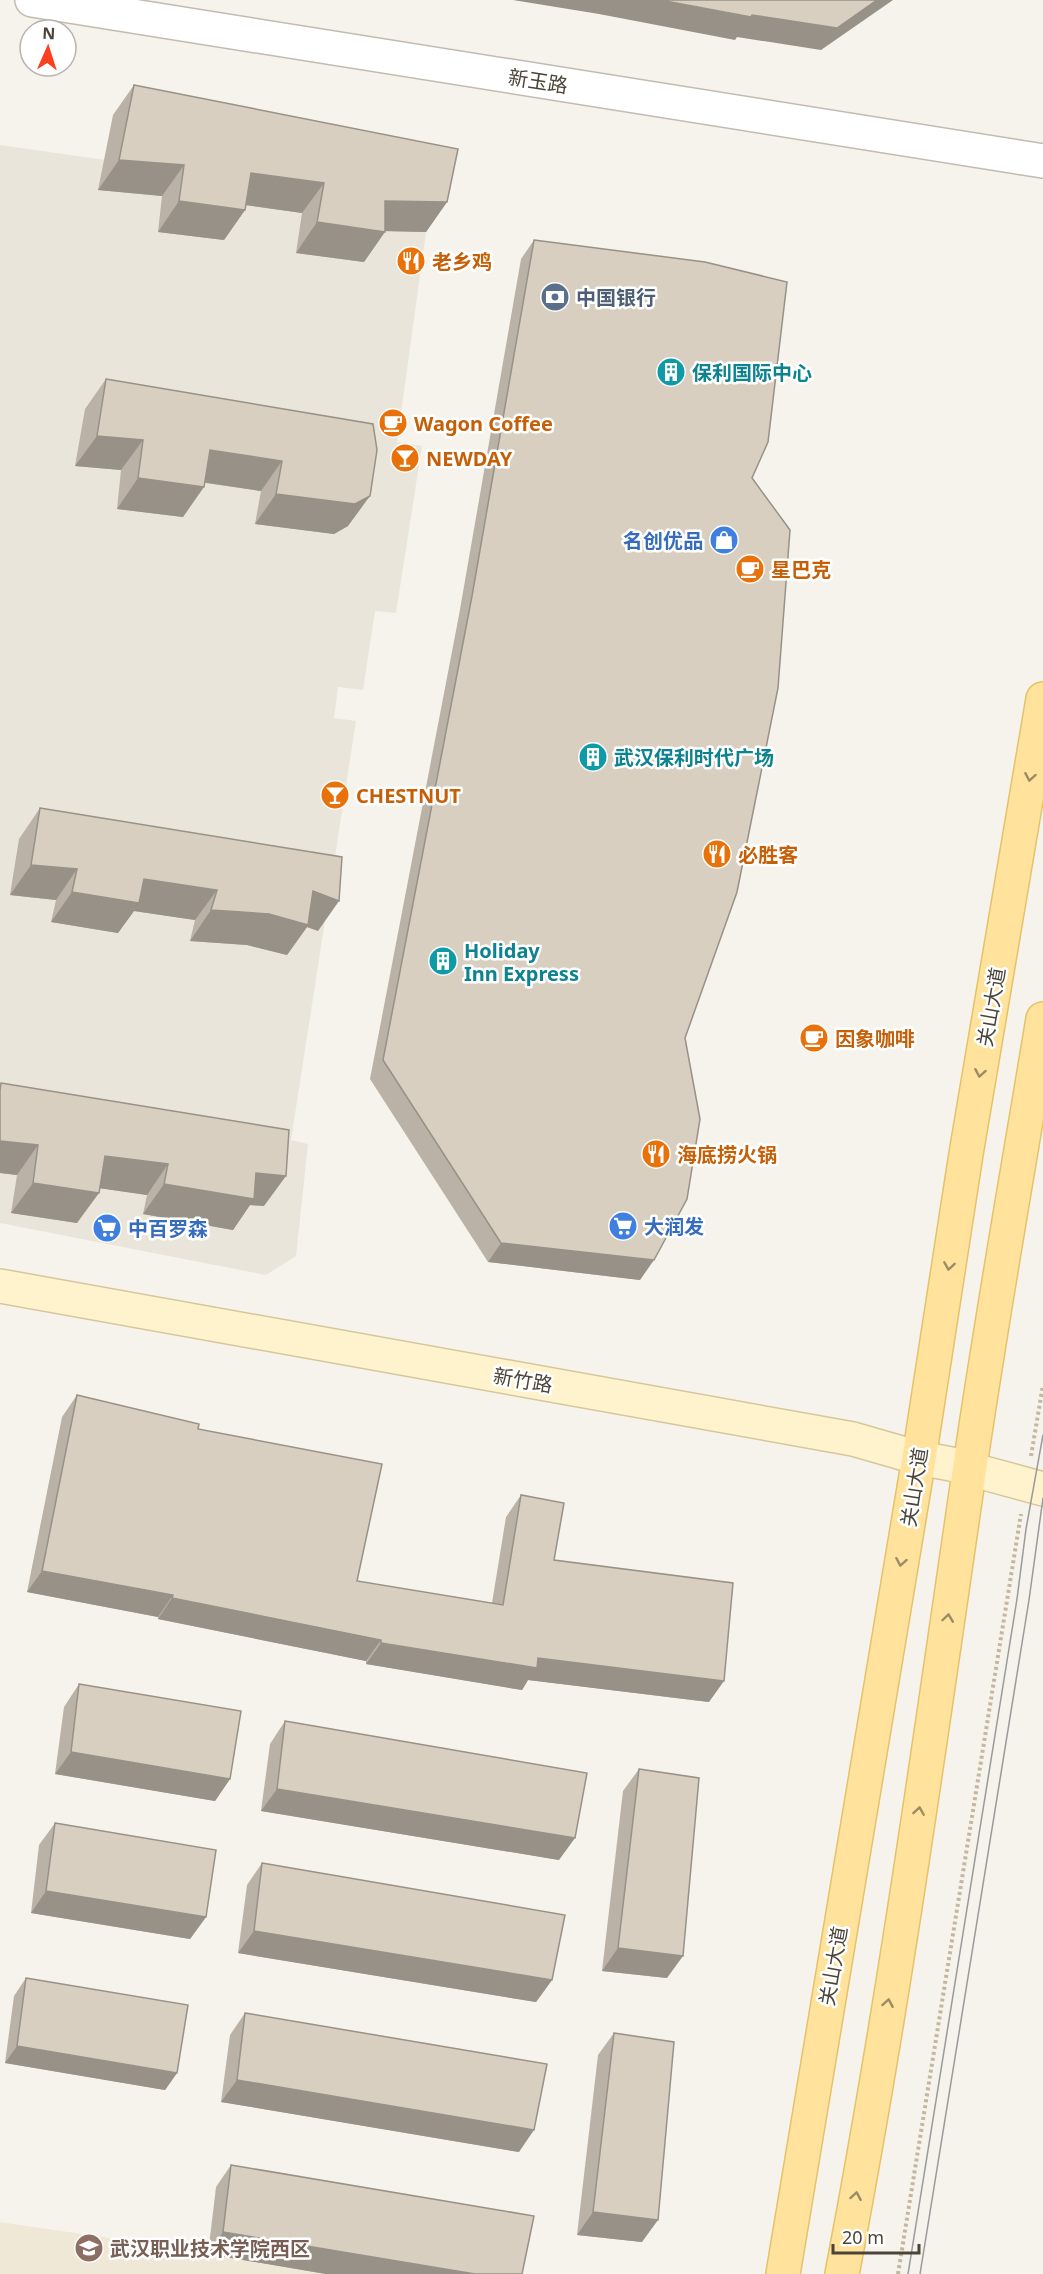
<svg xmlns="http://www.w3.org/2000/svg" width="1043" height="2274" font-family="'Noto Sans','Noto Sans SC',sans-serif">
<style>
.residential{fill:#eae5da}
.education{fill:#efe8d6}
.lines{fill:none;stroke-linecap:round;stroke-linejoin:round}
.tertiary-casing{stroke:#c2bbae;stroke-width:36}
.secondary-casing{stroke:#d6c79b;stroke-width:36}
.primary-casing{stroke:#e6c16a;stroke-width:36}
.path{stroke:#c4b79f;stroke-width:4;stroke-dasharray:3 3;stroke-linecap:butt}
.tertiary{stroke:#fff;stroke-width:33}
.secondary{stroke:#fff3cd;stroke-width:33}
.primary{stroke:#ffe39c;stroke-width:33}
.tram{stroke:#9a9a9a;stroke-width:1.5}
.wall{fill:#bab2a6}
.shaded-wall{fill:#979187}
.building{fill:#d8cfc1;stroke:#979187;stroke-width:1.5}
.oneway{stroke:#9c8c66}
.labels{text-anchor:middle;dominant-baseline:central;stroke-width:5;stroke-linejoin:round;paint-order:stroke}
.street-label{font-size:20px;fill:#4b4439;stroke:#fff}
.food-label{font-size:20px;font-weight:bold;fill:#c56008;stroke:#fff;text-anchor:start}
.service-label{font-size:20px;font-weight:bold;fill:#4e5e75;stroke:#fff;text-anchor:start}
.culture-label{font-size:20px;font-weight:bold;fill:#0d838f;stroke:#fff;text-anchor:start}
.shop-label{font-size:20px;font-weight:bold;fill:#366cbe;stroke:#fff;text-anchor:start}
.education-label{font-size:20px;font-weight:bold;fill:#785e54;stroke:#fff;text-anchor:start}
</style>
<rect width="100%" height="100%" fill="#f6f3ec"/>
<path class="residential" d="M0 145 414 204 409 231 426 232 397 442 422 446 396 613 375 611 363 690 338 687 334 718 356 721 291 1140 308 1144 296 1256 266 1275 0 1223Z"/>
<path class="education" d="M0 2222 354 2274H0Z"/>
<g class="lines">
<g class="tertiary-casing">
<path id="tertiary" d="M32 0 1043 161"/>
</g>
<g class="secondary-casing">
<path id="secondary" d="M0 1286 853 1439 919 1458 951 1464 1043 1489"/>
</g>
<g class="primary-casing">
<g id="primary">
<path d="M783 2274 919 1458 966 1154 1043 699"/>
<path d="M842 2274C893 2009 930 1740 969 1473 991 1321 1018 1170 1043 1019"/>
</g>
</g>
<g class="path">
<path d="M1031 1456 1043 1385"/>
<path d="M898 2274 1021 1514"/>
</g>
<use href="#tertiary" class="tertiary"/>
<use href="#secondary" class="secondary"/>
<use href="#primary" class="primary"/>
<g class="tram">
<path d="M908 2274 1017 1599 1026 1529 1043 1435"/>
<path d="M920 2274 1029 1600 1043 1498"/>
</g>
</g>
<g class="wall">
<path d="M134 85 447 202 426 232 385 231 364 262 296 253 302 213 246 205 245 210 224 240 158 232 162 196 98 190 113 115Z"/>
<path d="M534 240 752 478 685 1038 640 1280 488 1262 370 1079 459 615 521 259Z"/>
<path d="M106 379 373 424 348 526 334 534 255 524 261 491 205 483 183 517 117 509 121 470 75 466 85 409Z"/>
<path d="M40 808 318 931 307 927 287 955 247 945 190 941 195 920 134 911 118 933 51 922 56 900 10 895 19 839Z"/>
<path d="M1 1083 264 1206 250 1205 233 1230 143 1214 147 1195 99 1188 77 1223 11 1213 17 1175 0 1173V1085Z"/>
<path d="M77 1395 198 1429 357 1581 492 1603 506 1517 521 1495 554 1560 709 1702 528 1680 522 1690 366 1664V1661L158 1619V1617L27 1592 62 1417Z"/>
<path d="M79 1684 230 1779 215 1801 55 1774 64 1707Z"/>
<path d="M285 1721 559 1860 261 1811 270 1744Z"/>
<path d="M639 1769 667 1978 602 1971 623 1791Z"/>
<path d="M55 1823 206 1917 190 1939 31 1913 39 1845Z"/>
<path d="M262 1863 552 1980 536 2002 238 1953 247 1885Z"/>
<path d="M26 1978 177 2073 165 2090 5 2063 14 1996Z"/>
<path d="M245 2013 519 2152 221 2102 230 2035Z"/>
<path d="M614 2033 642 2242 577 2235 598 2055Z"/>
<path d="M231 2165 522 2274H326L208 2254 216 2187Z"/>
</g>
<g class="shaded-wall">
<path d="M513 0H660L752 15 877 0H893L821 50 737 37 735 40 599 14Z"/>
<path d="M119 160 184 165 162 196 98 190Z"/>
<path d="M251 173 324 183 302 213 230 203Z"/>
<path d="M179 201 245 210 224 240 158 232Z"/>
<path d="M385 201 447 202 426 232 382 231 385 232 364 262 296 253 317 222Z"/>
<path d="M97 436 143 440 121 470 75 466Z"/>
<path d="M210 450 282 461 261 491 189 480Z"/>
<path d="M138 478 204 487 183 517 117 509Z"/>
<path d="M276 494 370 496 348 526 334 534 255 524Z"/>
<path d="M31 865 77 869 56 900 10 895Z"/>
<path d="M144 879 217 890 195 920 134 911 118 933 51 922 72 892Z"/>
<path d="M313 891 339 901 318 931 307 927 287 955 247 945 190 941 211 910Z"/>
<path d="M0 1141 38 1145 17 1175 0 1173Z"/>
<path d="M105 1156 168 1164 147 1195 84 1186Z"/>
<path d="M256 1173 286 1176 264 1206 250 1205 233 1230 143 1214 164 1184Z"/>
<path d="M33 1183 99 1193 77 1223 11 1213Z"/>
<path d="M501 1243 654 1260 640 1280 488 1262Z"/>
<path d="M42 1571 173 1595 158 1617 27 1592Z"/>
<path d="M172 1598 381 1640 366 1661 158 1619Z"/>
<path d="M381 1643 538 1658 724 1681 709 1702 528 1680 522 1690 366 1664Z"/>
<path d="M71 1752 230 1779 215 1801 55 1774Z"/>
<path d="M277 1789 575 1838 559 1860 261 1811Z"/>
<path d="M46 1891 206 1917 190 1939 31 1913Z"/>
<path d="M254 1931 552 1980 536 2002 238 1953Z"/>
<path d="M618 1948 683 1956 667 1978 602 1971Z"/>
<path d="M17 2046 177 2073 165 2090 5 2063Z"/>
<path d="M237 2080 534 2130 519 2152 221 2102Z"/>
<path d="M593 2212 658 2220 642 2242 577 2235Z"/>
<path d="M223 2232 475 2274H326L208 2254Z"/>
</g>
<g class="building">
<path d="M660 0H877L837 28 752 15 751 17Z"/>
<path d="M134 85 458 149 447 202 385 201V232L317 222 324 183 251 173 245 210 179 201 184 165 119 160Z"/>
<path d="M534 240 705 262 787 282 768 442 752 478 790 530 778 688 737 892 685 1038 700 1119 687 1199 654 1260 501 1243 383 1060 472 596Z"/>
<path d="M106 379 373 424 377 450 370 496 355 504 276 494 282 461 210 450 204 487 138 478 143 440 97 436Z"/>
<path d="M40 808 342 857 339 901 313 891 308 925 269 914 211 910 217 890 144 879 139 903 72 892 77 869 31 865Z"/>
<path d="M1 1083 289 1130 286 1176 256 1173 254 1199 164 1184 168 1164 105 1156 99 1193 33 1183 38 1145 0 1141V1090Z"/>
<path d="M77 1395 199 1424 198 1429 382 1464 357 1581 503 1605 521 1495 564 1503 554 1560 733 1583 724 1681 538 1658 537 1668 381 1643V1640L172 1598 173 1595 42 1571Z"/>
<path d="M79 1684 241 1711 230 1779 71 1752Z"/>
<path d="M285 1721 587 1773 575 1838 277 1789Z"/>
<path d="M639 1769 699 1778 683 1956 618 1948Z"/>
<path d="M55 1823 216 1850 206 1917 46 1891Z"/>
<path d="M262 1863 565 1915 552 1980 254 1931Z"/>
<path d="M26 1978 188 2005 177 2073 17 2046Z"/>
<path d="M245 2013 547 2064 534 2130 237 2080Z"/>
<path d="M614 2033 674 2042 658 2220 593 2212Z"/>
<path d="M231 2165 534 2216 522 2274H475L223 2232Z"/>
</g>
<defs><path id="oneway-chevron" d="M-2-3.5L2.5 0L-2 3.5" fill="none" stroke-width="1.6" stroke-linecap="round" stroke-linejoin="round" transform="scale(1.5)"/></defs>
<g class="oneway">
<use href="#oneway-chevron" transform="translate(1030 777) rotate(100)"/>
<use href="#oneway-chevron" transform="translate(980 1073) rotate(100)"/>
<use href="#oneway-chevron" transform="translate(949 1266) rotate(99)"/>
<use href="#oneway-chevron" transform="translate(901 1562) rotate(100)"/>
<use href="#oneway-chevron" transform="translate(948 1618) rotate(-82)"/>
<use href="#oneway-chevron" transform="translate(919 1811) rotate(-81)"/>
<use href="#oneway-chevron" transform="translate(888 2003) rotate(-80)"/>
<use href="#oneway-chevron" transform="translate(856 2196) rotate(-80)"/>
</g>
<defs>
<g id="restaurant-disc" transform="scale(1.5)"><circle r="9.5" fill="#e8710a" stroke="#fff"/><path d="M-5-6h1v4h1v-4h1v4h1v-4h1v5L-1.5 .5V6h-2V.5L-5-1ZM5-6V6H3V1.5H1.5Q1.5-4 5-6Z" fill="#fff"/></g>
<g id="bank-disc" transform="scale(1.5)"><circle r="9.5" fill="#5c6f8a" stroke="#fff"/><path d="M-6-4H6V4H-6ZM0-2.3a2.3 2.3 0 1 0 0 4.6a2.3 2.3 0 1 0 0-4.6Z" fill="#fff"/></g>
<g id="building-disc" transform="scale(1.5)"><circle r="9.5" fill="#0f9aa8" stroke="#fff"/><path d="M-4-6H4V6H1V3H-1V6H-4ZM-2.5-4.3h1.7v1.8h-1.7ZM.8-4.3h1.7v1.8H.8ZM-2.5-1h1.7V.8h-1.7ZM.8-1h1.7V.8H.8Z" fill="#fff"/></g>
<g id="cafe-disc" transform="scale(1.5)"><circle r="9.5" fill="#e8710a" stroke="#fff"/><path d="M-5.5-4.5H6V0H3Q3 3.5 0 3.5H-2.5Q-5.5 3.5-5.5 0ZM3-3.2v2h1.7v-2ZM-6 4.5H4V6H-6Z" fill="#fff"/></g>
<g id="bar-disc" transform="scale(1.5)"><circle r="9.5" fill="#e8710a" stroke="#fff"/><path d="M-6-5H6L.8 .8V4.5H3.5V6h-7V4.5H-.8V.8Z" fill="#fff"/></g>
<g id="shop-disc" transform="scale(1.5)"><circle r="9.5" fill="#3f7fe0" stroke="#fff"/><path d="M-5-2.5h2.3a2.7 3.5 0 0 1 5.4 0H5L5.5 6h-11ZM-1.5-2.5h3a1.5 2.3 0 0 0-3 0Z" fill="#fff"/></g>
<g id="supermarket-disc" transform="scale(1.5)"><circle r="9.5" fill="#3f7fe0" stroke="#fff"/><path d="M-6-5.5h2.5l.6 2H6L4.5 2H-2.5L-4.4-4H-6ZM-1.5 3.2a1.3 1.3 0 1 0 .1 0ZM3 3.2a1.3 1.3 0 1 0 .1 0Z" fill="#fff"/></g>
<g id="university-disc" transform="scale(1.5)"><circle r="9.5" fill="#8d6e63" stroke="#fff"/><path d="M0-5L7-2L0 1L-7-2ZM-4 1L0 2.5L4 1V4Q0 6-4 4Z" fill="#fff"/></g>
</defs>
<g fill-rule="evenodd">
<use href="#restaurant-disc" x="411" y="261"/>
<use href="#bank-disc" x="555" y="297"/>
<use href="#building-disc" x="671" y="372"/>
<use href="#cafe-disc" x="393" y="423"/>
<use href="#bar-disc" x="405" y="458"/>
<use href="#shop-disc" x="724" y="540"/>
<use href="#cafe-disc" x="750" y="569"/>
<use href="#building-disc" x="593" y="757"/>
<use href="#bar-disc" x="335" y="795"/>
<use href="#restaurant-disc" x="717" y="854"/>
<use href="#building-disc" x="443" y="961"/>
<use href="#cafe-disc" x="814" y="1038"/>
<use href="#restaurant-disc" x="656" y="1154"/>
<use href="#supermarket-disc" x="623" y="1226"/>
<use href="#supermarket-disc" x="107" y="1228"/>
<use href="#university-disc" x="89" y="2248"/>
</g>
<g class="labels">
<g class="street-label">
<text transform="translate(538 81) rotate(9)">新玉路</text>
<text transform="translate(991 1007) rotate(-80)">关山大道</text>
<text transform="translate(523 1380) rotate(10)">新竹路</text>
<text transform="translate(914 1487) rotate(-81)">关山大道</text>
<text transform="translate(833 1966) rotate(-80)">关山大道</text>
</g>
<g class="food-label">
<text x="432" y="261">老乡鸡</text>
<text x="414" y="423">Wagon Coffee</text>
<text x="426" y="458">NEWDAY</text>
<text x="771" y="569">星巴克</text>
<text x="356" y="795">CHESTNUT</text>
<text x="738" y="854">必胜客</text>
<text x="835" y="1038">因象咖啡</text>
<text x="677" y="1154">海底捞火锅</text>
</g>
<g class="service-label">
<text x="576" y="297">中国银行</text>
</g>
<g class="culture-label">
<text x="692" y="372">保利国际中心</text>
<text x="614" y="757">武汉保利时代广场</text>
<text x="464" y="950">Holiday<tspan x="464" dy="23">Inn Express</tspan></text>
</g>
<g class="shop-label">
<text x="703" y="540" text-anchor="end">名创优品</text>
<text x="644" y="1226">大润发</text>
<text x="128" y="1228">中百罗森</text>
</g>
<g class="education-label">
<text x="110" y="2248">武汉职业技术学院西区</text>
</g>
</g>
<g transform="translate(48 48) rotate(3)"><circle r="28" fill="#ffffff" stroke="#b7b4b0" stroke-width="1.5"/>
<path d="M0-4.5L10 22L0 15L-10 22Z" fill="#fc3f1d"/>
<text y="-9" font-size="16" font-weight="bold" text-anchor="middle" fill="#4b4439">N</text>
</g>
<path d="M833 2244v9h86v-9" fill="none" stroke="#4b4439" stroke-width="3"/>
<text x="842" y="2244" font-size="18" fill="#4b4439" stroke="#ffffff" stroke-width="4.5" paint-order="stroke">20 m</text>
</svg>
